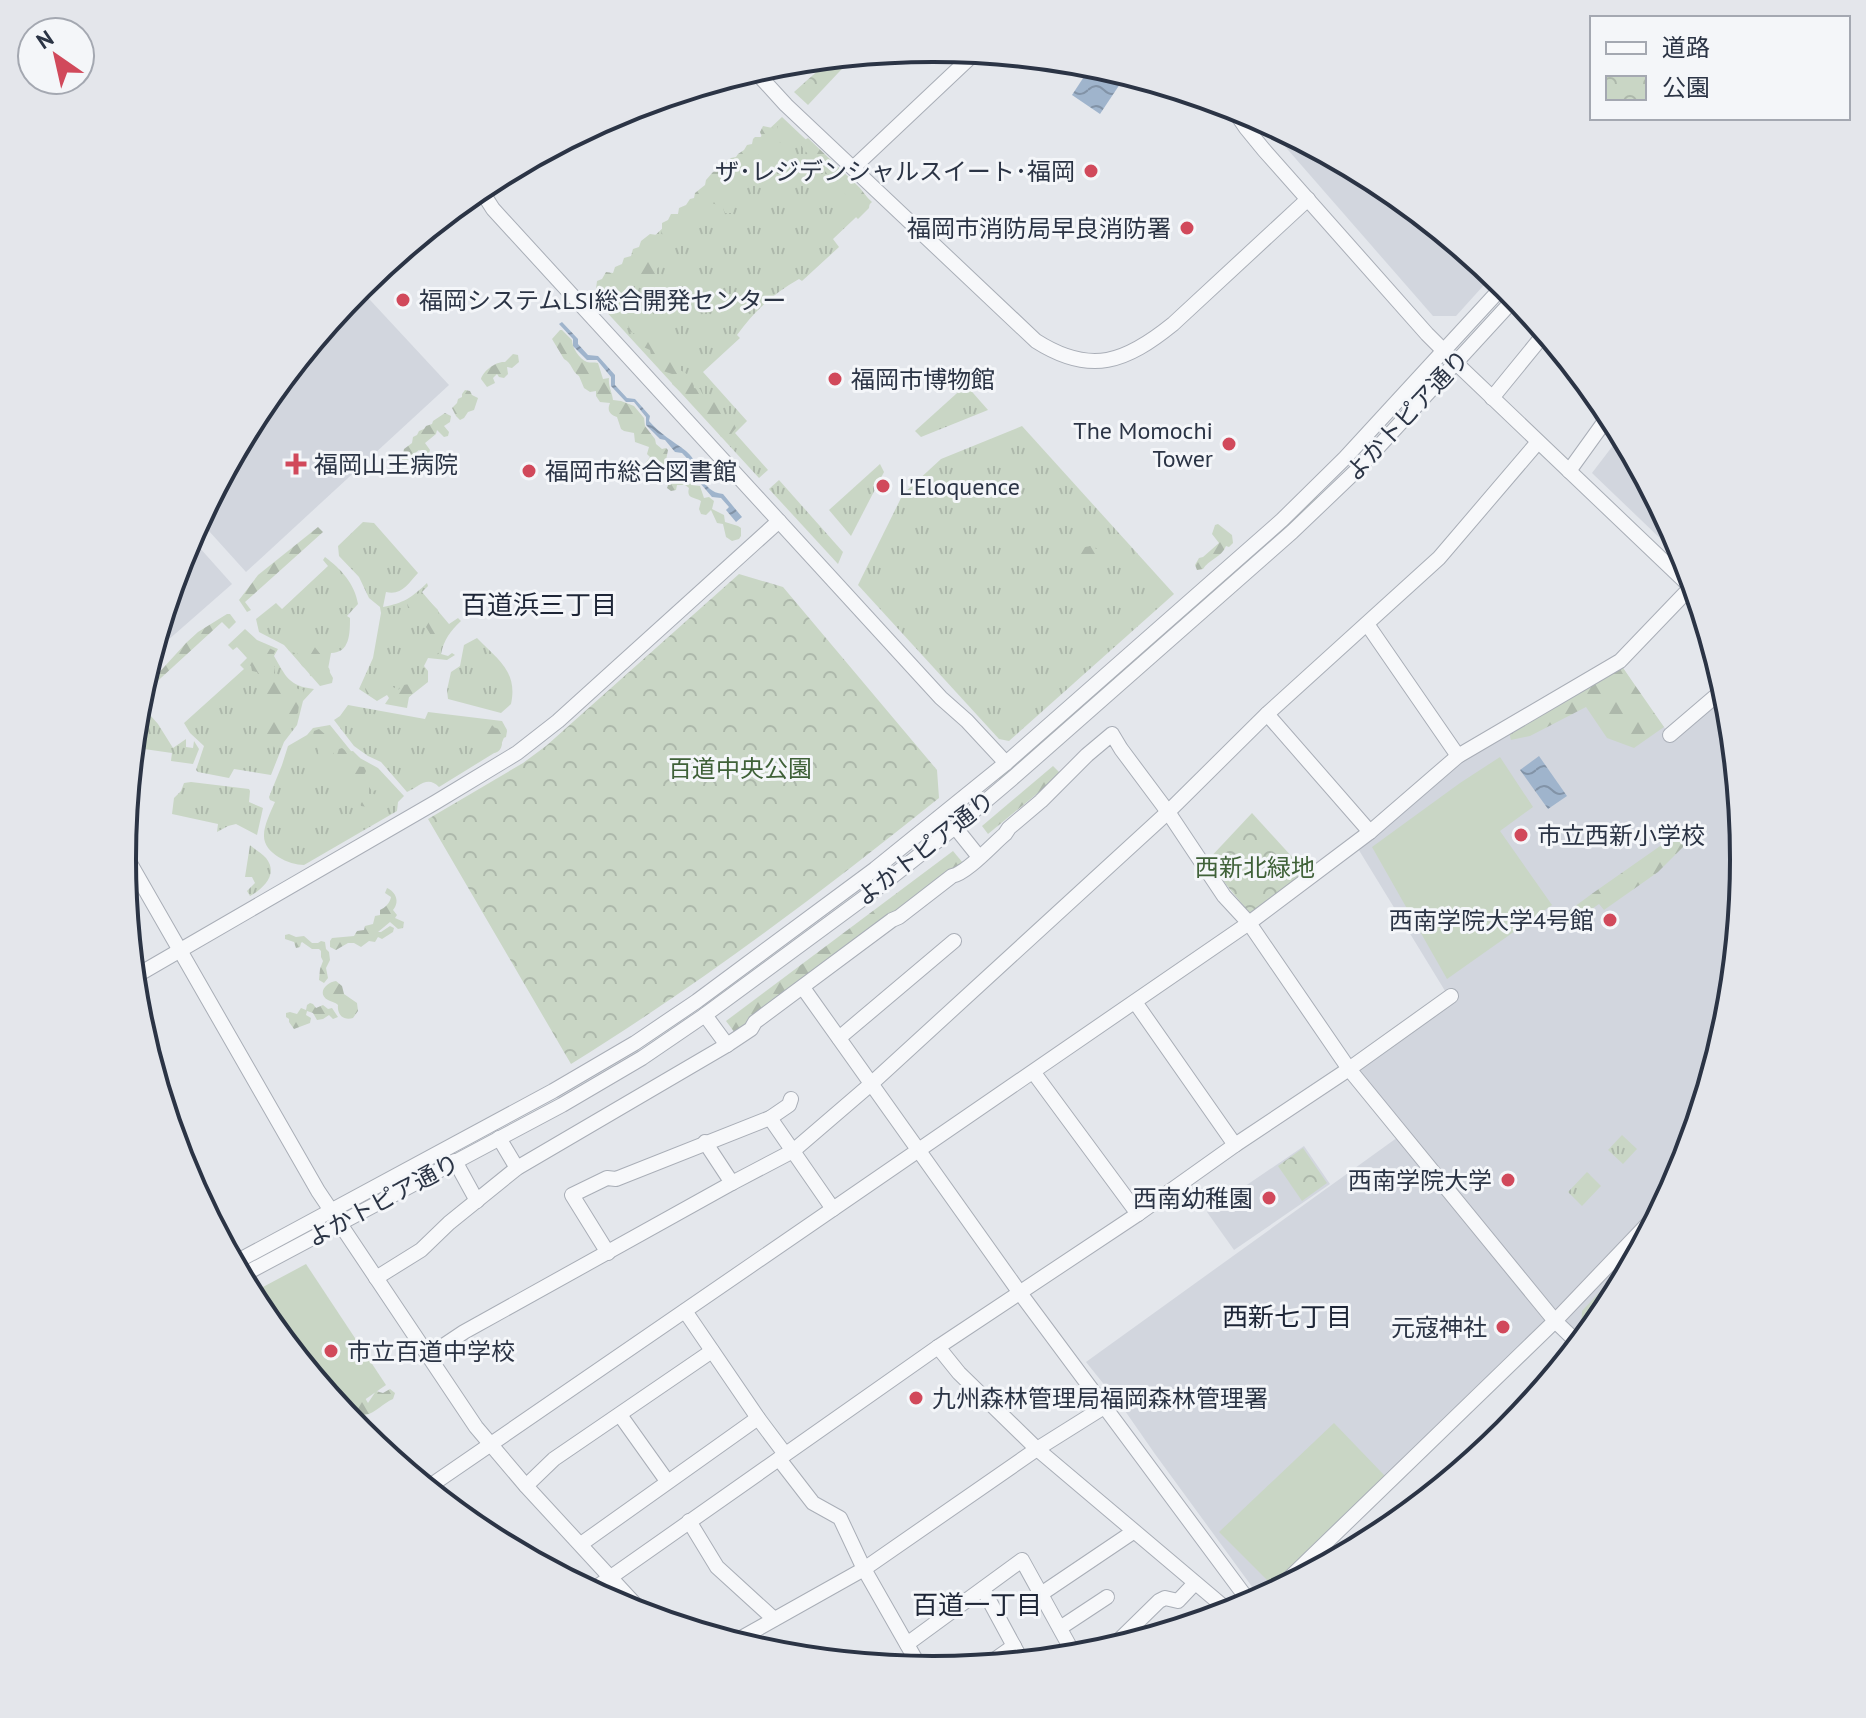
<svg xmlns="http://www.w3.org/2000/svg" width="1866" height="1718" font-family="'PT Sans','Noto Sans JP',sans-serif">
<style>
.built{fill:#d2d6de}
.grass{fill:url(#grass-tufts)}
.forest{fill:url(#forest-firs)}
.park{fill:url(#park-crowns)}
.pitch{fill:#c9d6c5}
.water{fill:url(#water-waves)}
.lines{fill:none;stroke-linecap:round;stroke-linejoin:round}
.minor-casing{stroke:#a9aeb7;stroke-width:16}
.minor{stroke:#f7f8fa;stroke-width:14}
.poi-dot{fill:#d1495b;stroke:#f4f6f9;stroke-width:3}
.labels{text-anchor:middle;dominant-baseline:central;stroke-width:6;stroke-linejoin:round;paint-order:stroke}
.poi-label{font-size:24px;fill:#2b3445;stroke:#f4f6f9;text-anchor:start}
.street-label{font-size:24px;fill:#2b3445;stroke:#f4f6f9}
.park-label{font-size:24px;fill:#3f6138;stroke:#f4f6f9}
.neighbourhood-label{font-size:26px;fill:#1d2536;stroke:#f4f6f9}
.rim{fill:none;stroke:#2b3445;stroke-width:4}
</style>
<defs>
<pattern id="grass-tufts" width="24" height="20" patternUnits="userSpaceOnUse" patternTransform="scale(2)"><rect width="24" height="20" fill="#c9d6c5"/><path d="M3 7l-1-3M5 7V3M7 7l1-3M15 17l-1-3M17 17v-4M19 17l1-3" fill="none" stroke="#adb8ab"/></pattern>
<pattern id="forest-firs" width="22" height="20" patternUnits="userSpaceOnUse" patternTransform="scale(2)"><rect width="22" height="20" fill="#c9d6c5"/><path d="M5 1l3.5 6h-7zM16 11l3.5 6h-7z" fill="#adb8ab"/></pattern>
<pattern id="park-crowns" width="20" height="18" patternUnits="userSpaceOnUse" patternTransform="scale(2)"><rect width="20" height="18" fill="#c9d6c5"/><path d="M2 6a3 3 0 1 1 6 0M12 15a3 3 0 1 1 6 0" fill="none" stroke="#adb8ab"/></pattern>
<pattern id="water-waves" width="16" height="10" patternUnits="userSpaceOnUse" patternTransform="scale(2)"><rect width="16" height="10" fill="#9fb4cc"/><path d="M0 5q4-4 8 0t8 0" fill="none" stroke="#8293a7"/></pattern>
</defs>
<rect width="100%" height="100%" fill="#e4e7ec"/>
<g class="built">
<path d="M1262 120 1384 185 1493 275 1456 316H1433Z"/>
<path d="M358 287 449 385 246 572 199 520 259 408Z"/>
<path d="M1621 435 1682 549 1687 564 1592 473Z"/>
<path d="M190 537 232 584 151 655 184 548Z"/>
<path d="M1621 665 1646 703 1670 735 1726 694 1729 701 1744 859 1728 1018 1682 1170 1671 1190 1565 1302 1261 1599 1155 1454 1123 1408 1086 1362 1405 1132 1355 1069 1450 999 1357 847 1462 760Z"/>
<path d="M1304 1146 1330 1184 1234 1250 1207 1212Z"/>
<path d="M1652 1225 1607 1310 1583 1339 1567 1323V1316Z"/>
</g>
<g class="grass">
<path d="M782 117 872 202 833 239 839 247 802 281 799 279C774 293 754 311 737 335L740 338 703 372 747 421 735 433 768 470 759 478 591 295Z"/>
<path d="M966 385 988 410 921 437 915 431Z"/>
<path d="M1022 426 1174 594 1009 741 999 739 858 585 903 494 941 459Z"/>
<path d="M880 464 884 472 851 536 829 510Z"/>
<path d="M779 480 843 552 838 564 769 489Z"/>
<path d="M1317 496 1319 498 1288 527 1000 780 998 778Z"/>
<path d="M363 522 374 523 418 573C408 584 401 596 386 592L383 607C404 603 411 598 427 583L428 586 422 592 449 624 458 618 461 621C450 631 444 640 441 654L448 656 452 653 455 655 447 660 428 658 424 666 428 671V682L409 697 407 708 385 704 389 698 387 695 377 701 359 689 373 658 381 613 380 607 369 598 359 577 339 556 338 546Z"/>
<path d="M325 557C341 569 355 584 358 604L347 616 350 618C350 633 350 653 331 653L328 669 333 678 332 683 320 686 284 645 259 632 256 619 276 603 282 609 328 566 323 560Z"/>
<path d="M245 629 257 640 278 649 274 656C286 677 289 686 314 689L303 701 297 725 284 742 271 775 234 769 229 778 198 772 196 770 204 746 190 733 184 723 244 669 240 665 247 658 237 647 233 650 228 645Z"/>
<path d="M477 638C498 660 518 671 511 704L501 713 448 699 447 690 451 672 460 666 464 645Z"/>
<path d="M348 705 425 719 428 712 502 721 507 730 499 750 439 787C427 775 419 787 407 792L381 762 368 756 354 746 334 720 340 716Z"/>
<path d="M150 715 158 724 173 748 186 739V747L193 748 194 741 199 749 193 764 171 761 172 753 144 749 142 772 131 770 134 740 144 731 139 725Z"/>
<path d="M330 725 351 751 358 757 378 768 404 796 398 802 397 811 304 865C289 865 263 853 264 835 264 825 271 811 275 802L270 800 269 797 282 765 288 746 307 735 313 728Z"/>
<path d="M191 782 249 789 250 791 249 802 263 808 257 835 236 824 228 826 217 832 218 824 172 814 174 798 181 791 184 783Z"/>
<path d="M250 845C255 850 262 853 266 858 279 874 263 889 250 896L247 891 255 883 252 877H245Z"/>
<path d="M1622 1135 1637 1149 1623 1164 1608 1150Z"/>
<path d="M1587 1172 1601 1186 1582 1206 1568 1192Z"/>
</g>
<g class="forest">
<path d="M784 121 787 123 790 128 795 132V138L783 143 772 141 762 153 753 157V162C741 169 736 183 724 188L722 194 726 197V202H732L734 205V211L731 213H725L722 206 711 203 703 210H697L696 215 683 223 682 228 674 231V237L671 239H665L662 233V223L668 220 671 214H678L679 208 686 205 690 199 694 198 695 193 705 185 706 180 713 172 717 171 731 158 736 157 738 154 744 150 747 145 752 144 753 139 755 137H762L760 132 763 126 777 129 778 124Z"/>
<path d="M808 138 860 188 870 201 869 208 858 219 855 216 857 211V206C843 194 831 178 819 164 813 157 805 153 801 145L803 141Z"/>
<path d="M650 234 657 235 663 245 662 250 655 252V256L661 261 659 267 654 271 658 275 657 280 652 282 647 276 643 277 638 273H633L628 280H623L622 286 618 288V296L622 298 624 305 633 313V317L642 321 644 329 652 335 656 342C668 343 666 352 672 359 674 361 677 363 679 365V370C687 372 694 380 694 388L700 389 704 397 715 401 722 414 733 422 736 428 728 438 721 437C717 429 707 421 705 414L701 413 696 405 689 401 687 394 682 393 672 384V374L660 370 657 358 651 355 650 350 639 345 635 334 629 331 628 322 616 320 611 314V310L605 309 603 301 597 300 595 297 597 281 602 279 606 272 613 273 615 267 622 264 624 258 631 256 633 249 639 247 641 241Z"/>
<path d="M560 330H562L572 340C572 347 579 359 587 362 590 363 594 362 598 363L603 379 609 378C608 386 612 392 613 400L621 401 634 406 644 418 645 426 655 439 656 444 662 449 666 448 668 450 666 460 672 461 674 466 669 470V477L675 476 680 471 688 473 691 485 700 486 704 498 709 497 714 501 712 509 724 515 725 522 738 526 741 528V536L739 539 732 541 726 537 723 524 717 523 711 510 706 515 701 514 699 509 701 501C694 497 686 499 689 488L685 485H677L676 490 671 491 667 488 669 481 661 484 655 478V474L645 471 643 466 650 457 647 454 649 447 635 442 634 433 624 431 621 429 617 417C609 414 607 410 610 403L600 402 596 396V391L590 392 584 388 579 376C572 372 572 363 564 359L552 339Z"/>
<path d="M513 354 518 355 519 362 512 368 507 367 508 374 504 378 499 377 497 374 493 378 495 383 487 387 481 379C483 371 496 361 505 362Z"/>
<path d="M465 390 470 391 472 395 478 398 474 410 468 412 464 418 460 420 456 416 452 408 457 403 458 399 462 397V394Z"/>
<path d="M445 413 451 416 450 422 444 426 449 432 448 436 444 437 437 430 436 434 425 443 430 450 429 453 425 454 419 450 409 458 407 463 400 464V456L403 454 404 449 412 443 413 437 417 435 419 431 424 429 426 426 432 424 433 421Z"/>
<path d="M1218 524 1232 535 1233 543 1229 547 1226 546C1222 557 1208 560 1203 569L1197 570 1195 565 1199 558 1203 557 1219 543 1212 534 1215 525Z"/>
<path d="M318 527 323 532 245 602 251 610 247 612 239 600 258 575Z"/>
<path d="M1090 546 1097 549 1098 557 1096 567 1089 570 1075 563C1079 552 1079 548 1090 546Z"/>
<path d="M420 592 438 610 439 618 443 619 448 627 440 652 432 657 427 656 425 651 430 647 428 642 432 637 426 627 431 618 430 611 417 606 413 608H408L407 603Z"/>
<path d="M227 614H230L236 622 229 629 222 622 138 699 141 688 154 678 186 643 198 632Z"/>
<path d="M286 633 290 638H298L302 645 306 647 314 646 321 655V663L329 668 330 671 328 675 329 679 326 684 320 683 318 677 310 676 309 669C298 667 301 660 297 653 289 653 286 649 287 642L276 638 278 634 282 635Z"/>
<path d="M246 636 256 640 262 648 267 647 275 651 271 662 275 667 274 673 278 678H285L298 689 303 690 304 693 299 705 298 713 294 717V723L289 726V729L274 748 265 730 267 719 262 713 265 706V693L268 680 259 676 257 672 252 671 251 666 246 663 248 657 234 644 236 639Z"/>
<path d="M1621 665 1664 727 1634 748 1607 738 1586 707 1530 736 1511 740 1509 732Z"/>
<path d="M374 680 378 685 388 684 398 690 403 685 410 684 415 688V691L408 698H403L400 702C385 700 397 690 374 698L367 694 365 689 369 682Z"/>
<path d="M483 722 491 724 496 729 502 727 507 731 506 737 501 739 502 744C501 751 496 755 489 752L484 755 479 753 478 748 484 744 485 737 481 733 480 727Z"/>
<path d="M319 729 326 735 331 733 335 736V742L328 744 333 749 334 756 337 755 339 749 342 748 347 752 353 751 360 758 359 764 355 766 364 767 366 771 364 776 359 777 366 779 369 783 373 781 377 782 379 785 377 790 372 791 369 787 367 788 371 798 374 799 378 796 381 799 375 808 361 806 360 802 362 799 356 796 358 793 362 794V789L359 788 353 790 352 784 346 786 344 782 346 777 341 778 333 774 328 762 319 758 318 751 320 745 314 748 308 745V738L313 735 314 731Z"/>
<path d="M1053 766 1061 774 988 834 982 826Z"/>
<path d="M1679 827 1690 840 1658 872 1604 910 1599 904 1557 933 1551 924 1593 893 1663 844Z"/>
<path d="M953 851 963 863 735 1033 726 1021Z"/>
<path d="M387 888C396 892 400 902 393 910L397 915 395 918 404 922 403 928 398 929 390 922 378 932H381L390 926 394 928 393 932 382 939 378 937 375 942 369 941 361 947 354 943H348L336 950 330 947V941L332 938 354 936 357 931 364 930 365 926 373 924 375 916 380 915V910C385 908 390 903 391 897L385 893Z"/>
<path d="M289 934 296 937 304 936 312 943H318L321 941 325 942 326 949 329 952 330 960 326 968 328 978 324 983 319 980 320 969 323 961 321 957V951L319 949H312L302 942 301 943 300 947 296 948 294 942 285 939V935Z"/>
<path d="M336 981 342 986 344 994 357 1003 358 1011 353 1018C343 1021 337 1014 338 1005 335 1002 332 1002 328 1000 316 993 327 982 336 981Z"/>
<path d="M310 1003 313 1004 316 1008 323 1005 328 1009 332 1008 338 1017 333 1019 329 1015 323 1019 317 1020 313 1013 307 1011 306 1015 311 1018 310 1023 294 1029 289 1022V1019L286 1017V1013L290 1012 297 1014 301 1008 306 1010 307 1005Z"/>
<path d="M390 1389 395 1393 393 1399C383 1403 376 1413 365 1415L361 1419 356 1418 351 1423 345 1414 346 1411 365 1398 368 1403 376 1391 383 1393Z"/>
</g>
<g class="park">
<path d="M854 56 808 105 794 92 832 58Z"/>
<path d="M739 574 783 587 937 770 939 798C821 893 700 984 571 1064L428 819 523 763 546 746Z"/>
<path d="M1252 813 1305 871 1251 915 1207 861Z"/>
<path d="M1303 1148 1327 1183 1302 1201 1278 1166Z"/>
</g>
<g class="pitch">
<path d="M1500 757 1533 807 1500 831 1552 905 1447 979 1372 847 1460 783Z"/>
<path d="M1640 1249 1607 1310 1585 1337 1581 1332 1582 1311Z"/>
<path d="M306 1264 386 1385 344 1414 258 1309 250 1294Z"/>
<path d="M1334 1423 1385 1476 1274 1587 1219 1532Z"/>
</g>
<g class="water">
<path d="M1091 66 1120 84 1100 114 1072 95Z"/>
<path d="M562 322 578 339V344L588 355 598 356 615 375V385L627 398 635 399 650 416 649 421C660 434 673 441 686 451 691 455 695 462 700 467L699 477C707 486 711 493 723 494L742 517 736 522 726 510 729 507 721 498 712 497 695 477 696 468 682 453 675 452 665 440 660 439 646 425V417L634 402H626L611 386V377L597 360H587L573 346V339L559 324Z"/>
<path d="M1539 756 1567 796 1548 809 1520 770Z"/>
</g>
<g class="lines">
<g class="minor-casing">
<g id="minor">
<path d="M754 70 786 105 1036 341C1091 376 1126 362 1173 324L1308 199"/>
<path d="M1231 106 1246 128 1264 150 1427 334 1456 363 1695 591"/>
<path d="M853 168 976 52"/>
<path d="M479 187 493 209 941 698 967 721 1006 763"/>
<path d="M1492 398 1545 333"/>
<path d="M1569 471 1610 414"/>
<path d="M1367 624 1458 756"/>
<path d="M1267 714 1370 832"/>
<path d="M1670 735 1725 688"/>
<path d="M955 827 979 857"/>
<path d="M123 851 318 1191 476 1427 526 1486 645 1615"/>
<path d="M134 977 436 802 517 753 558 721 779 521"/>
<path d="M806 992 1020 1293 1251 1604"/>
<path d="M1135 1002 1235 1145"/>
<path d="M705 1015 727 1045"/>
<path d="M839 1038 954 941"/>
<path d="M1034 1073 1138 1214"/>
<path d="M770 1118 833 1209"/>
<path d="M499 1138 517 1168"/>
<path d="M705 1142 732 1183"/>
<path d="M455 1161 477 1201"/>
<path d="M608 1253 572 1195 607 1178 616 1179 770 1118 789 1105 791 1099"/>
<path d="M234 1263 553 1091 635 1043 697 1001 875 869 1006 763 1282 520 1345 458 1505 284"/>
<path d="M241 1276 562 1105 642 1058 705 1015 884 883 955 827 1015 776 1292 532 1359 468 1516 297"/>
<path d="M376 1278 421 1250 449 1223 517 1168 727 1045 751 1029 755 1022 892 920 899 917 952 876C967 873 992 845 1005 834L1009 828 1041 801 1087 755 1112 734 1121 749 1168 812 1224 896 1249 923 1349 1069 1555 1321 1579 1344"/>
<path d="M685 1311 758 1418 785 1454"/>
<path d="M938 1347 959 1373 1037 1449 1230 1612"/>
<path d="M428 1356 464 1332 732 1183 793 1151 871 1084 1168 812 1267 714 1439 558 1538 442"/>
<path d="M620 1415 667 1481"/>
<path d="M779 1459 813 1503 840 1518 864 1569 921 1669"/>
<path d="M526 1486 554 1459 712 1351"/>
<path d="M427 1488 1249 923 1370 832 1458 756 1620 661 1691 587"/>
<path d="M689 1521 717 1567 774 1619"/>
<path d="M581 1544 758 1418"/>
<path d="M983 1589 1022 1661"/>
<path d="M591 1591 938 1347 1138 1214 1235 1145 1349 1069 1451 996"/>
<path d="M1275 1592 1555 1321 1661 1210"/>
<path d="M1041 1594 1133 1532"/>
<path d="M1060 1628 1107 1597"/>
<path d="M734 1642 864 1569 1037 1449 1104 1407"/>
<path d="M907 1644 1022 1560 1075 1656"/>
<path d="M1110 1649 1159 1601 1165 1598 1178 1601 1195 1583"/>
<path d="M987 1665 1014 1646"/>
</g>
</g>
<use href="#minor" class="minor"/>
</g>
<g class="poi-dot">
<circle cx="1091" cy="171" r="8"/>
<circle cx="1187" cy="228" r="8"/>
<circle cx="403" cy="300" r="8"/>
<circle cx="835" cy="379" r="8"/>
<circle cx="1229" cy="444" r="8"/>
<path d="M292 452h8v8h8v8h-8v8h-8v-8h-8v-8h8z"/>
<circle cx="529" cy="471" r="8"/>
<circle cx="883" cy="486" r="8"/>
<circle cx="1521" cy="835" r="8"/>
<circle cx="1610" cy="920" r="8"/>
<circle cx="1508" cy="1180" r="8"/>
<circle cx="1269" cy="1198" r="8"/>
<circle cx="1503" cy="1327" r="8"/>
<circle cx="331" cy="1351" r="8"/>
<circle cx="916" cy="1398" r="8"/>
</g>
<g class="labels">
<g class="poi-label">
<text x="1075" y="171" text-anchor="end">ザ･レジデンシャルスイート･福岡</text>
<text x="1171" y="228" text-anchor="end">福岡市消防局早良消防署</text>
<text x="419" y="300">福岡システムLSI総合開発センター</text>
<text x="851" y="379">福岡市博物館</text>
<text x="1213" y="430" text-anchor="end">The Momochi<tspan x="1213" dy="28">Tower</tspan></text>
<text x="314" y="464">福岡山王病院</text>
<text x="545" y="471">福岡市総合図書館</text>
<text x="899" y="486">L'Eloquence</text>
<text x="1537" y="835">市立西新小学校</text>
<text x="1594" y="920" text-anchor="end">西南学院大学4号館</text>
<text x="1492" y="1180" text-anchor="end">西南学院大学</text>
<text x="1253" y="1198" text-anchor="end">西南幼稚園</text>
<text x="1487" y="1327" text-anchor="end">元寇神社</text>
<text x="347" y="1351">市立百道中学校</text>
<text x="932" y="1398">九州森林管理局福岡森林管理署</text>
</g>
<g class="street-label">
<text transform="translate(1407 415) rotate(-47)">よかトピア通り</text>
<text transform="translate(925 848) rotate(-38)">よかトピア通り</text>
<text transform="translate(383 1200) rotate(-28)">よかトピア通り</text>
</g>
<g class="park-label">
<text x="740" y="768">百道中央公園</text>
<text x="1255" y="867">西新北緑地</text>
</g>
<g class="neighbourhood-label">
<text x="539" y="604">百道浜三丁目</text>
<text x="1287" y="1316">西新七丁目</text>
<text x="977" y="1604">百道一丁目</text>
</g>
</g>
<path d="M0 0H1866V1718H0ZM136 859a797 797 0 1 1 1594 0a797 797 0 1 1-1594 0Z" fill="#e4e6eb" fill-rule="evenodd"/>
<path class="rim" d="M136 859a797 797 0 1 1 1594 0a797 797 0 1 1-1594 0Z"/>
<rect x="1590" y="16" width="260" height="104" fill="#f4f6f9" stroke="#a4a8b1" stroke-width="2"/>
<rect x="1606" y="42" width="40" height="12" fill="#f7f8fa" stroke="#a4a8b1" stroke-width="2"/>
<text x="1662" y="56" font-size="24" fill="#2b3445">道路</text>
<rect x="1606" y="76" width="40" height="24" fill="url(#park-crowns)" stroke="#a4a8b1" stroke-width="2"/>
<text x="1662" y="96" font-size="24" fill="#2b3445">公園</text>
<g transform="translate(56 56) rotate(326)"><circle r="38" fill="#f4f6f9" stroke="#a4a8b1" stroke-width="2"/>
<path d="M0-6L14 30L0 20L-14 30Z" fill="#d1495b"/>
<text y="-12" font-size="22" font-weight="bold" text-anchor="middle" fill="#2b3445">N</text>
</g>
</svg>
